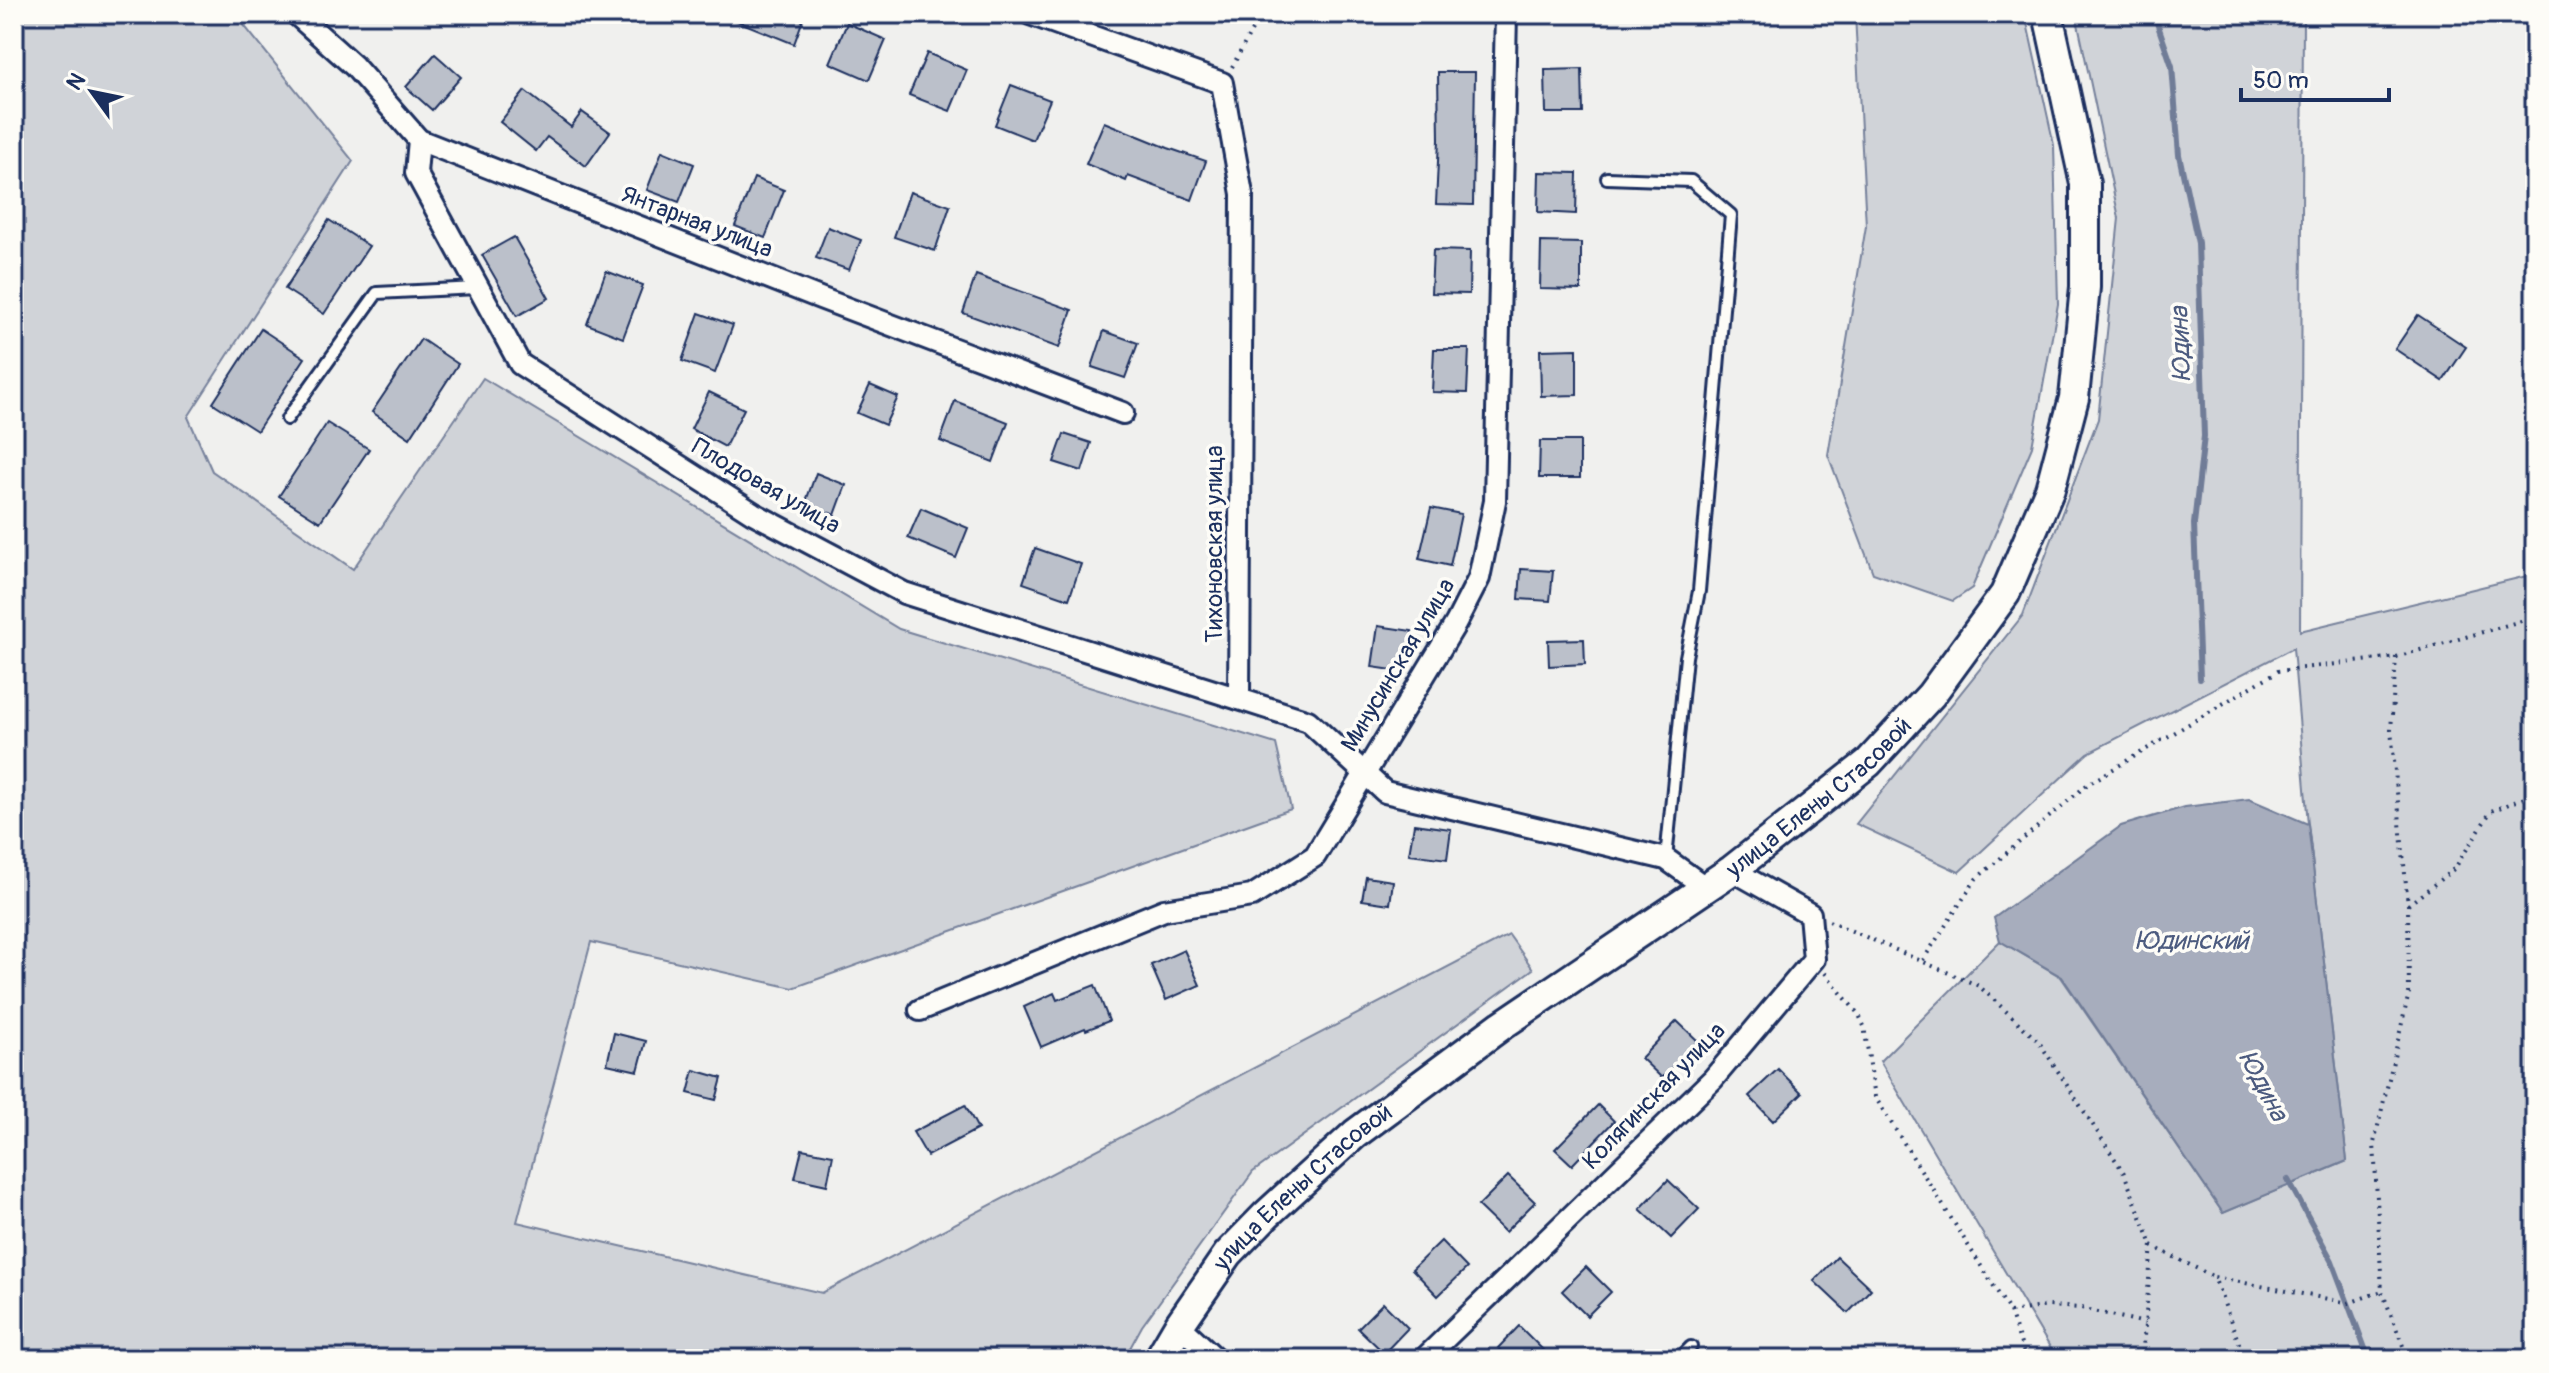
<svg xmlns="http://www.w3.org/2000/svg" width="2549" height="1373" font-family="Pangolin,sans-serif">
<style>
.green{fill:#d0d3d8;stroke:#76819b;stroke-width:2}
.water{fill:#a7adbd;stroke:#6f7b97;stroke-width:2}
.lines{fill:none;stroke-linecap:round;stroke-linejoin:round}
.stream{stroke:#6f7b97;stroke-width:6}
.building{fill:#bbc0ca;stroke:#1b2f5e;stroke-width:2}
.service-casing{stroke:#1b2f5e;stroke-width:16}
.minor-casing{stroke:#1b2f5e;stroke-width:26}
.secondary-casing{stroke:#1b2f5e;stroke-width:34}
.path{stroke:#1b2f5e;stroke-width:4;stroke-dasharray:2 6;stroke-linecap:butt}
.service{stroke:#fdfcf7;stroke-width:10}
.minor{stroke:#fdfcf7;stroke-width:20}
.secondary{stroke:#fdfcf7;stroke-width:28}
.labels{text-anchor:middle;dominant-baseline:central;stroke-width:7;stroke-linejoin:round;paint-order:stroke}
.street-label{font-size:24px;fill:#1b2f5e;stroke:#fdfcf7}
.water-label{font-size:26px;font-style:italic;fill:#4c5b7f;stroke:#fdfcf7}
</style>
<rect width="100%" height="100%" fill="#f0f0ee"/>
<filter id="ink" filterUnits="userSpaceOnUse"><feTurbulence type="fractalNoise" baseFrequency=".0125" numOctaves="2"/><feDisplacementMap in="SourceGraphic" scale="16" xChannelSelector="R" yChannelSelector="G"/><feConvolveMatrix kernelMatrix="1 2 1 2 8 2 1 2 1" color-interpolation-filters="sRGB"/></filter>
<g filter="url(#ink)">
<g class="green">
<path d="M14 14H235L353 161 188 417 212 471 353 569 483 378 899 629 1276 744 1291 809 793 988 591 942 517 1222 822 1293 1509 935 1533 969 1253 1172 1142 1326 1124 1359H14Z"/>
<path d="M1855 14H2025L2054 145 2058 304 2032 447 1972 588 1953 601 1873 573 1828 455 1866 226Z"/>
<path d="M2076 14H2303L2300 631 2535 574V1359H2057L1880 1061 2000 941 2061 977 2223 1213 2347 1161 2308 824 2293 648 2088 753 1959 872 1856 824 2023 615 2098 419 2119 218Z"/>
</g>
<path class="water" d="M2249 799 2308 824 2347 1161 2223 1213 2062 977 2000 941 1994 918 2121 826 2185 807Z"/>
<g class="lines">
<g class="stream">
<path d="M2154 14 2172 66 2179 155 2198 243 2204 436 2194 524 2200 678"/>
<path d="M2288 1180 2332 1261 2369 1359"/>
</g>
</g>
<g class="building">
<path d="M720 14H805L794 44Z"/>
<path d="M847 23 886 40 869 80 830 63Z"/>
<path d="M927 53 967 70 950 111 909 95Z"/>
<path d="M435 54 461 77 432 110 406 87Z"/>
<path d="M1582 69 1583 113H1546L1545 70Z"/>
<path d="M1438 72H1475L1473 205 1436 204 1439 140Z"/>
<path d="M1011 85 1050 100 1033 140 995 125Z"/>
<path d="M525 91 571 127 582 112 610 132 586 166 547 137 536 151 500 122Z"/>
<path d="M1104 122 1168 148 1206 161 1192 200 1128 176 1126 181 1086 164Z"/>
<path d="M662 151 694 164 679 202 647 190Z"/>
<path d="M1539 172 1577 173 1576 214 1538 212Z"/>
<path d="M754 178 784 190 765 238 735 226Z"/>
<path d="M910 192 950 206 935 251 894 237Z"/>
<path d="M329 220 369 246 324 314 285 289Z"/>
<path d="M828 227 861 240 849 270 816 258Z"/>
<path d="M514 237 549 298 517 316 482 255Z"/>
<path d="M1541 242 1581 243V290L1540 289Z"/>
<path d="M1433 250 1470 251 1469 294 1431 293Z"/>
<path d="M606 271 643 285 623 338 587 324Z"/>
<path d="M976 275 1072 310 1059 348 963 313Z"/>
<path d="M699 313 733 325 715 373 682 361Z"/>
<path d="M2418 315 2466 347 2443 381 2395 349Z"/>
<path d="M261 329 305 358 257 431 213 403Z"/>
<path d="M1104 331 1138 343 1125 378 1092 367Z"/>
<path d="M421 339 458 364 410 438 372 412Z"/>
<path d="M1434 349H1469L1467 393 1432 392Z"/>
<path d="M1577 349V395L1541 396 1540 350Z"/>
<path d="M870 385 898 397 885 425 857 413Z"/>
<path d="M709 392 744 409 725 447 691 429Z"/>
<path d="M955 401 1008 422 993 462 940 441Z"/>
<path d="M327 423 369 449 320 522 279 496Z"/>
<path d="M1064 434 1091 443 1082 471 1054 462Z"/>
<path d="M1540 441H1580V478H1539Z"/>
<path d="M816 473 846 485 835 515 805 504Z"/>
<path d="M921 508 968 528 956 558 908 538Z"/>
<path d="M1431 508 1461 514 1450 566 1419 559Z"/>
<path d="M1035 548 1081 564 1069 599 1023 583Z"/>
<path d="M1521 569 1553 571 1550 601 1519 599Z"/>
<path d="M1378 626 1412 631 1406 672 1372 667Z"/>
<path d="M1584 639 1585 664 1549 666 1548 640Z"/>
<path d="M1414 824 1451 829 1447 859 1409 854Z"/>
<path d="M1366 877 1393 881 1390 904 1362 900Z"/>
<path d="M1184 950 1200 985 1166 1000 1151 965Z"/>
<path d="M1095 985 1109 1021 1086 1030 1085 1028 1041 1047 1024 1007 1054 993 1057 1000Z"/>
<path d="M1677 1021 1698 1041 1662 1078 1641 1058Z"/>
<path d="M614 1033 646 1041 638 1071 607 1064Z"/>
<path d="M1778 1069 1802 1093 1773 1121 1749 1096Z"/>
<path d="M694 1070 722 1078 716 1100 688 1093Z"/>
<path d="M965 1105 978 1129 927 1156 913 1132Z"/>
<path d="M1598 1105 1614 1121 1572 1165 1555 1149Z"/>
<path d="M802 1149 833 1155 827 1185 795 1178Z"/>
<path d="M1508 1176 1535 1202 1505 1232 1478 1206Z"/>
<path d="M1668 1180 1699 1209 1671 1238 1640 1209Z"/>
<path d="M1441 1241 1467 1268 1438 1296 1412 1269Z"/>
<path d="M1837 1257 1871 1289 1848 1313 1814 1281Z"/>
<path d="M1586 1267 1611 1292 1587 1316 1562 1291Z"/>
<path d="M1383 1303 1408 1328 1384 1353 1358 1328Z"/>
<path d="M1519 1326 1543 1350 1535 1359H1509L1498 1348Z"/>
</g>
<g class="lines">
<g class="service-casing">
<g id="service">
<path d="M1607 178 1691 181 1731 215 1699 591 1686 657 1666 859"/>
<path d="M287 419 377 293 477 288"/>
<path d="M1679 1359 1691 1347"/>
</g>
</g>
<g class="minor-casing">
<g id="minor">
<path d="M296 14 354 66 419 140 820 298 1123 413"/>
<path d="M1030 14 1222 83 1242 194 1239 699 1308 721 1385 792 1666 859 1705 887"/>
<path d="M419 140 416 173 520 364 753 513 904 593 1239 699"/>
<path d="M920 1010 1164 910 1252 896 1315 856 1456 623 1479 578 1495 501 1506 14"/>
<path d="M1179 1325 1216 1359"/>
<path d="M1426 1357 1713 1079 1814 959 1810 914 1732 870"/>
</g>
</g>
<g class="secondary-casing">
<g id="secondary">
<path id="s1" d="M1159 1359 1179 1325 1228 1254 1266 1215 1355 1134 1502 1025 1732 870 1868 763 1931 695 2005 594 2050 489 2074 398 2085 287V184L2048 14"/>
</g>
</g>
<g class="path">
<path d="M1232 67 1252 30 1248 14"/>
<path d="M2531 618 2535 638"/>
<path d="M2396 657 2391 730 2408 905 2409 993 2374 1143 2382 1291 2408 1359"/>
<path d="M2408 905 2455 868 2491 811 2535 794"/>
<path d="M1829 921 1979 986 2039 1042 2124 1173 2152 1245 2142 1359"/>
<path d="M1923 960 1976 879 2088 784 2278 671 2396 657 2535 617"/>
<path d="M1825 973 1859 1015 1864 1026 1875 1097 2010 1312 2026 1359"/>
<path d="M2152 1246 2214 1277"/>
<path d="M2010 1312 2049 1306 2081 1308 2145 1323"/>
<path d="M2245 1359 2214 1277 2349 1303 2382 1291"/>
</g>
<use href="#service" class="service"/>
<use href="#minor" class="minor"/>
<use href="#secondary" class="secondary"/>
</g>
</g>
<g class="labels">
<g class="street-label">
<text transform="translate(697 222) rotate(21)">Янтарная улица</text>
<text transform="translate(766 486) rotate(30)">Плодовая улица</text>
<text transform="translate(1214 544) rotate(-90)">Тихоновская улица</text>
<text transform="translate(1398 665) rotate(-59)">Минусинская улица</text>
<text stroke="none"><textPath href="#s1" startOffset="874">улица Елены Стасовой</textPath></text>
<text transform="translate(1654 1096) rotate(-46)">Колягинская улица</text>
<text stroke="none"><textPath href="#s1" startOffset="226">улица Елены Стасовой</textPath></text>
</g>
<g class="water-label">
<text transform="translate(2181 344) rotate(-92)">Юдина</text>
<text x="2192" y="941">Юдинский</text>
<text transform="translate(2263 1086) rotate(62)">Юдина</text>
</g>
</g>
<rect width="2549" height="1373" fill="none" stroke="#fdfcf7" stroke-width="48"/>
<rect x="24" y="24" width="2501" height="1325" fill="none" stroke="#1b2f5e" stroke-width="3" filter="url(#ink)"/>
<g transform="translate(92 92) rotate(303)" stroke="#fdfcf7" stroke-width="6" paint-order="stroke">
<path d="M0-6L14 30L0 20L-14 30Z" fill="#1b2f5e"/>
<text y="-12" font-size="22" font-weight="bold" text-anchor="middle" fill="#1b2f5e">N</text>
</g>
<path d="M2241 88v12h148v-12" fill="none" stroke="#1b2f5e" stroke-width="4"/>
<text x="2253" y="88" font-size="24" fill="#1b2f5e" stroke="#fdfcf7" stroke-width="6" paint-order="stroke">50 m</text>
</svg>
